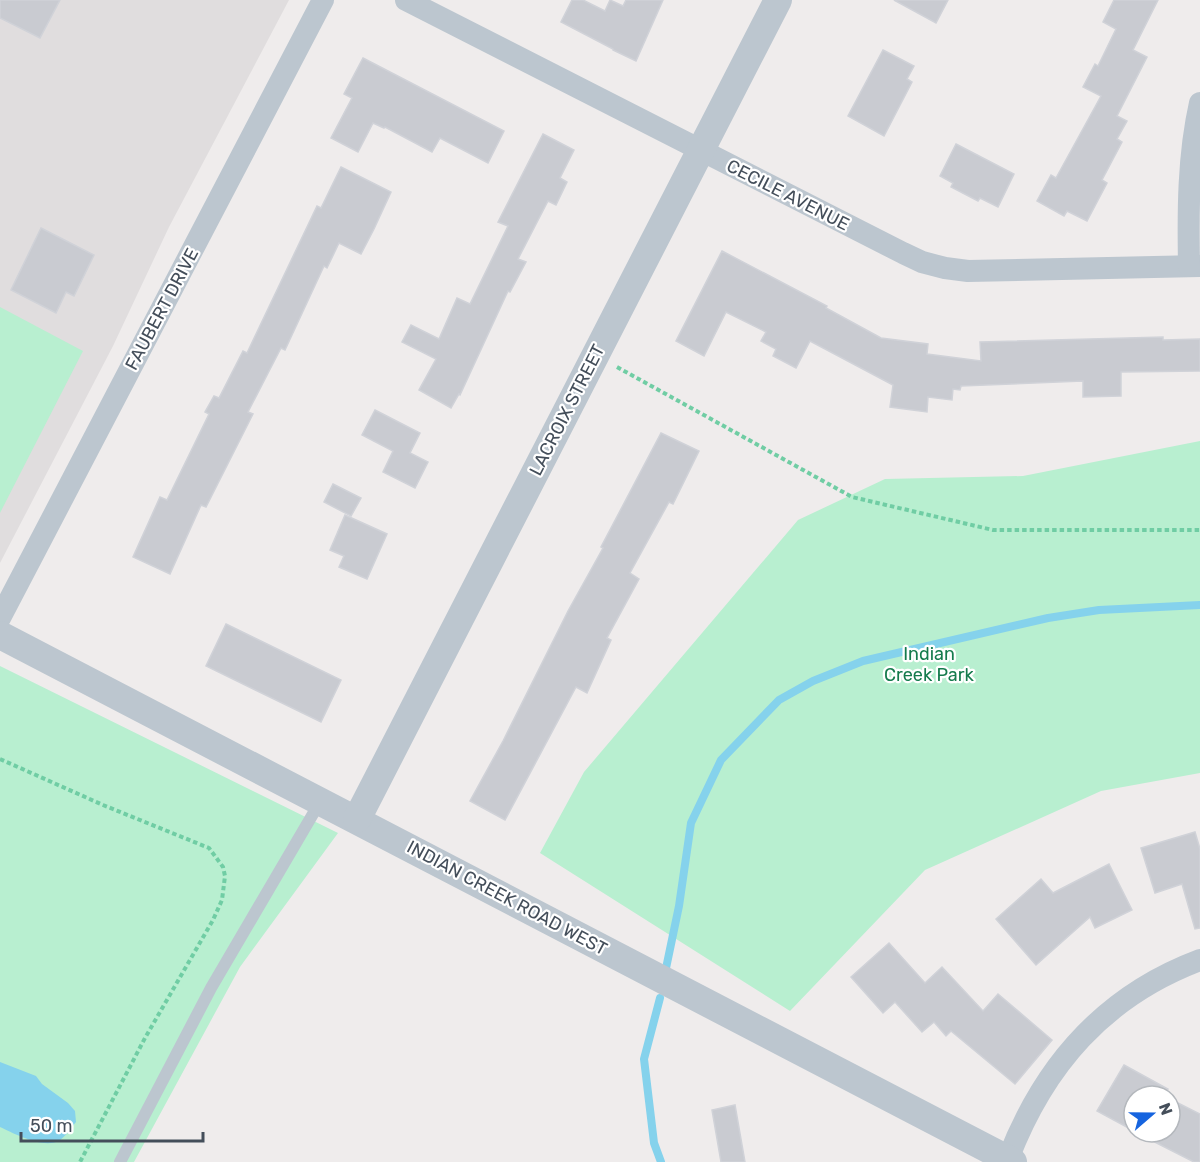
<svg xmlns="http://www.w3.org/2000/svg" width="1200" height="1162" font-family="Rubik,sans-serif">
<style>
.education{fill:#e0ddde}
.green{fill:#b8efd0}
.water{fill:#85d2ec}
.lines{fill:none;stroke-linecap:round;stroke-linejoin:round}
.stream{stroke:#85d2ec;stroke-width:8}
.building{fill:#c9cbd1;stroke:#d0d2d8;stroke-width:1.5}
.path{stroke:#70cda4;stroke-width:4;stroke-dasharray:4.5 3;stroke-linecap:butt}
.service{stroke:#bcc6cf;stroke-width:12}
.minor{stroke:#bcc6cf;stroke-width:22}
.tertiary{stroke:#bcc6cf;stroke-width:28}
.labels{text-anchor:middle;dominant-baseline:central;stroke-width:4.5;stroke-linejoin:round;paint-order:stroke}
.street-label{font-size:18px;fill:#444e5a;stroke:#fff}
.park-label{font-size:18px;fill:#157b4d;stroke:#fff}
</style>
<rect width="100%" height="100%" fill="#efecec"/>
<path class="education" d="M0 0H289L169 227 113 346 0 563Z"/>
<g class="green">
<path d="M0 307 83 351 0 513Z"/>
<path d="M1200 441V773L1101 791 925 870 790 1011 540 853 584 772 798 520 885 479 1023 476Z"/>
<path d="M0 666 338 833 240 967 134 1162H0Z"/>
</g>
<path class="water" d="M0 1062 36 1076 42 1084 68 1103 75 1111 76 1122C71 1128 66 1136 60 1140 45 1150 15 1134 0 1127Z"/>
<g class="lines">
<g class="stream">
<path d="M665 973 679 906 691 823 721 760 779 700 813 681 863 661 1048 618 1099 610 1200 605"/>
<path d="M660 998 644 1059 654 1143 661 1162"/>
</g>
</g>
<g class="building">
<path d="M0 0H60L40 38 0 18Z"/>
<path d="M572 0H583L605 11 610 0 623 6 626 0H663L636 61 613 50V49L561 22Z"/>
<path d="M894 0H948L936 23Z"/>
<path d="M1114 0H1158L1133 50 1147 57 1117 116 1127 121 1117 139 1122 142 1102 180 1107 183 1087 221 1067 211 1064 216 1037 201 1051 175 1056 178 1101 96 1083 87 1095 64 1098 66 1116 29 1103 22Z"/>
<path d="M883 50 914 66 907 79 912 82 884 136 848 116Z"/>
<path d="M363 58 504 131 488 163 440 138 432 152 385 127 384 128 373 123 358 152 331 138 352 98 344 94Z"/>
<path d="M543 134 574 150 560 178 567 182 556 205 548 201 518 259 526 262 510 292 508 291 460 395 459 394 451 408 419 390 436 359 402 342 411 325 439 339 457 298 470 304 508 226 498 222Z"/>
<path d="M956 144 1014 174 998 207 980 198 978 201 951 187 953 183 940 176Z"/>
<path d="M341 167 391 192 374 229 361 254 339 243 327 268 324 266 285 350 281 348 248 412 253 414 206 507 201 505 170 574 133 557 160 497 167 500 209 414 205 412 214 396 219 398 243 351 247 353 317 206 321 208Z"/>
<path d="M41 228 94 255 74 296 66 292 56 313 11 290Z"/>
<path d="M722 251 827 306 826 308 881 338 928 344 927 354 981 361 980 342 1163 337V340L1200 339V371L1121 372V396L1083 397V381L961 386 960 390 953 389 952 400 928 397 927 412 890 407 893 385 810 341 796 368 773 356 776 349 761 341 766 332 726 312 704 356 676 341Z"/>
<path d="M375 410 420 433 410 453 428 462 415 488 383 472 393 451 362 435Z"/>
<path d="M661 433 699 451 673 504 669 502 630 573 639 579 607 638 611 640 587 693 576 687 505 820 470 801 503 741 568 611 603 548 601 547Z"/>
<path d="M333 484 361 498 351 516 324 502Z"/>
<path d="M345 515 387 534 367 579 339 567 344 556 330 550Z"/>
<path d="M226 624 341 680 321 722 206 666Z"/>
<path d="M1195 832 1200 849V928L1195 929 1182 884 1155 893 1141 848Z"/>
<path d="M1109 864 1132 910 1095 928 1090 917 1036 965 996 919 1041 879 1053 893Z"/>
<path d="M889 943 925 983 942 967 983 1011 998 994 1052 1040 1015 1084 951 1031 946 1036 934 1022 922 1032 895 1002 883 1013 851 977Z"/>
<path d="M1124 1065 1168 1089 1165 1096H1134V1131L1097 1111Z"/>
<path d="M1170 1099 1200 1114V1162H1194L1135 1132H1170Z"/>
<path d="M735 1105 745 1162H721L712 1110Z"/>
</g>
<g class="lines">
<g class="path">
<path d="M617 367 852 497 993 530H1200"/>
<path d="M0 759 103 805 209 848 223 867 225 876 222 900 213 920 145 1038 80 1162"/>
</g>
<path class="service" d="M120 1162 211 988 320 802"/>
<g class="minor">
<path d="M406 0 903 253 922 262 945 268 968 271 1200 266"/>
<path d="M1189 266C1188 212 1188 156 1200 103"/>
<path d="M0 618 323 0"/>
<path d="M1008 1159C1044 1065 1104 996 1200 960"/>
</g>
<g class="tertiary">
<path d="M0 635 1013 1162"/>
<path d="M357 819 778 0"/>
</g>
</g>
<g class="labels">
<g class="street-label">
<text transform="translate(788 195) rotate(27)">CECILE AVENUE</text>
<text transform="translate(162 309) rotate(-62)">FAUBERT DRIVE</text>
<text transform="translate(567 410) rotate(-63)">LACROIX STREET</text>
<text transform="translate(507 898) rotate(28)">INDIAN CREEK ROAD WEST</text>
</g>
<g class="park-label">
<text x="929" y="654">Indian<tspan x="929" dy="21">Creek Park</tspan></text>
</g>
</g>
<g transform="translate(1152 1114) rotate(70)"><circle r="28" fill="#ffffff" stroke="#b4b8bd" stroke-width="1.5"/>
<path d="M0-4.5L10 22L0 15L-10 22Z" fill="#1664df"/>
<text y="-9" font-size="16" font-weight="bold" text-anchor="middle" fill="#444e5a">N</text>
</g>
<path d="M21 1132v9h182v-9" fill="none" stroke="#444e5a" stroke-width="3"/>
<text x="30" y="1132" font-size="18" fill="#444e5a" stroke="#ffffff" stroke-width="4.5" paint-order="stroke">50 m</text>
</svg>
